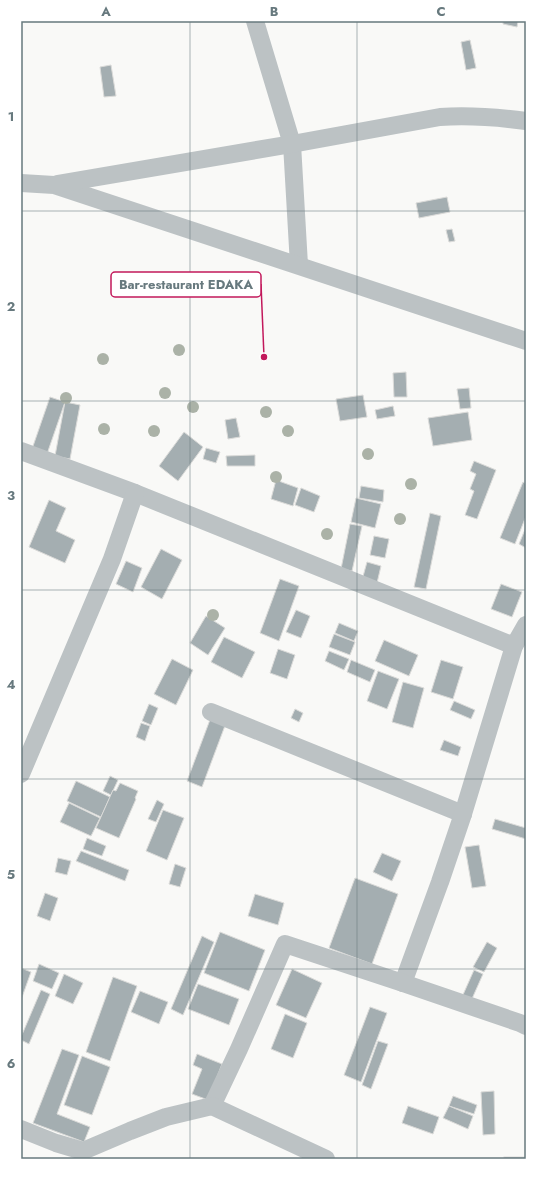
<svg xmlns="http://www.w3.org/2000/svg" width="547" height="1180" font-family="Jost,sans-serif">
<style>
.building{fill:#a4aeb1;stroke:#dbdbd9}
.lines{fill:none;stroke-linecap:round;stroke-linejoin:round}
.minor{stroke:#bcc2c4;stroke-width:18}
.tree{fill:#abb2a7}
.grid{fill:none;stroke:#67797e;stroke-width:1;stroke-opacity:0.55}
.leader{fill:none;stroke:#c2185b;stroke-width:1.5}
.callout-dot{fill:#c2185b;stroke:#fff;stroke-width:1.5}
.callout{fill:#fff;stroke:#c2185b;stroke-width:1.5}
.callout-label{font-size:13px;text-anchor:middle;font-weight:bold;fill:#67797e}
.neatline{fill:none;stroke:#67797e;stroke-width:1.5}
.grid-label{font-size:13px;text-anchor:middle;font-weight:bold;fill:#67797e}
</style>
<rect width="100%" height="100%" fill="#f9f9f7"/>
<g class="building">
<path d="M503 21H518L517 27 503 24Z"/>
<path d="M470 40 476 68 466 70 461 42Z"/>
<path d="M111 65 116 96 104 97 100 67Z"/>
<path d="M447 197 450 212 419 218 416 203Z"/>
<path d="M452 229 455 241 449 242 446 230Z"/>
<path d="M406 372 407 397H394L393 373Z"/>
<path d="M469 388 471 408 460 409 457 389Z"/>
<path d="M363 395 367 417 340 421 336 399Z"/>
<path d="M50 397 65 402 47 454 32 449Z"/>
<path d="M65 402 80 405 70 459 55 456Z"/>
<path d="M393 406 395 416 377 419 375 410Z"/>
<path d="M468 412 472 440 433 446 428 418Z"/>
<path d="M236 418 240 437 228 439 225 420Z"/>
<path d="M184 432 203 447 178 481 159 466Z"/>
<path d="M206 448 220 452 216 463 203 459Z"/>
<path d="M255 455V466H227L226 456Z"/>
<path d="M474 461 496 470 477 519 465 515 474 491 470 489 476 474 470 471Z"/>
<path d="M276 480 298 488 293 506 271 499Z"/>
<path d="M523 482 526 484V516L515 544 500 538Z"/>
<path d="M361 486 384 490 383 502 359 498Z"/>
<path d="M301 488 320 496 314 512 295 505Z"/>
<path d="M356 498 381 504 375 528 351 522Z"/>
<path d="M49 500 66 508 56 531 75 540 65 563 29 547Z"/>
<path d="M430 513 441 516 426 589 414 587Z"/>
<path d="M350 524 362 526 352 571 341 569Z"/>
<path d="M526 527V548L519 544Z"/>
<path d="M374 536 389 539 385 558 370 555Z"/>
<path d="M161 549 182 560 162 599 141 587Z"/>
<path d="M126 561 142 568 133 592 116 584Z"/>
<path d="M367 562 381 566 377 583 362 580Z"/>
<path d="M280 579 299 586 279 641 260 633Z"/>
<path d="M501 584 522 592 512 617 491 609Z"/>
<path d="M296 610 310 616 301 638 286 632Z"/>
<path d="M206 616 225 628 208 655 190 643Z"/>
<path d="M339 623 358 631 354 641 335 633Z"/>
<path d="M334 634 355 642 350 655 329 647Z"/>
<path d="M224 637 255 652 242 678 211 662Z"/>
<path d="M384 640 418 655 409 676 375 661Z"/>
<path d="M278 649 295 655 287 679 270 673Z"/>
<path d="M329 651 349 659 344 670 325 661Z"/>
<path d="M172 659 193 670 176 705 154 694Z"/>
<path d="M351 660 375 670 370 682 347 672Z"/>
<path d="M441 660 463 667 453 699 431 692Z"/>
<path d="M378 671 399 679 387 709 367 701Z"/>
<path d="M403 682 424 688 413 728 392 722Z"/>
<path d="M454 701 475 710 471 719 450 710Z"/>
<path d="M149 704 158 708 151 725 142 721Z"/>
<path d="M295 709 303 713 299 722 291 718Z"/>
<path d="M211 717 226 723 202 787 187 781Z"/>
<path d="M141 723 150 726 145 741 136 737Z"/>
<path d="M444 740 461 747 458 756 440 750Z"/>
<path d="M110 776 118 780 111 795 103 791Z"/>
<path d="M76 781 110 797 101 817 67 801Z"/>
<path d="M120 783 138 791 135 798 136 799 119 838 96 828 113 790 116 791Z"/>
<path d="M157 800 164 804 156 822 148 819Z"/>
<path d="M69 803 100 818 91 836 60 822Z"/>
<path d="M163 810 184 818 167 860 146 851Z"/>
<path d="M495 819 526 828V839L492 829Z"/>
<path d="M87 838 106 846 102 856 83 849Z"/>
<path d="M479 845 486 886 472 888 465 847Z"/>
<path d="M81 851 129 870 125 881 76 861Z"/>
<path d="M382 853 401 861 392 881 373 872Z"/>
<path d="M58 858 71 861 67 875 55 872Z"/>
<path d="M175 864 186 868 180 887 169 884Z"/>
<path d="M355 878 398 894 372 964 329 948Z"/>
<path d="M45 893 58 898 50 921 37 916Z"/>
<path d="M255 894 284 903 278 925 248 916Z"/>
<path d="M220 932 265 950 249 991 204 973Z"/>
<path d="M202 936 214 942 183 1015 171 1009Z"/>
<path d="M487 942 497 948 484 972 473 967Z"/>
<path d="M39 964 59 973 52 989 33 981Z"/>
<path d="M21 968 31 972 21 1000Z"/>
<path d="M292 969 322 983 306 1018 276 1005Z"/>
<path d="M474 970 483 974 471 1001 462 997Z"/>
<path d="M64 974 83 983 73 1004 55 996Z"/>
<path d="M113 977 137 986 110 1061 86 1052Z"/>
<path d="M198 984 239 999 229 1025 188 1009Z"/>
<path d="M41 990 50 994 29 1044 21 1040V1037Z"/>
<path d="M140 991 168 1002 159 1024 131 1012Z"/>
<path d="M370 1007 387 1013 361 1082 344 1075Z"/>
<path d="M285 1014 307 1023 293 1058 271 1049Z"/>
<path d="M378 1041 388 1044 371 1089 362 1085Z"/>
<path d="M62 1049 79 1055 57 1114 90 1127 84 1142 33 1123Z"/>
<path d="M197 1054 222 1064 208 1100 192 1094 202 1069 193 1065Z"/>
<path d="M82 1056 110 1067 92 1115 64 1105Z"/>
<path d="M494 1091 495 1134 483 1135 481 1092Z"/>
<path d="M453 1096 477 1105 474 1114 449 1106Z"/>
<path d="M408 1106 439 1117 433 1134 402 1123Z"/>
<path d="M449 1106 473 1116 468 1129 443 1118Z"/>
<rect x="504" y="1157" width="22" height="2"/>
</g>
<g class="lines">
<g class="minor">
<path d="M255 21 292 144 299 265"/>
<path d="M21 183 54 185 526 341"/>
<path d="M57 184 292 144 440 117C471 115 496 117 526 121"/>
<path d="M21 451 135 493 514 646"/>
<path d="M211 712 463 814"/>
<path d="M21 774 112 559 135 493"/>
<path d="M403 983 440 882 463 814 514 646 526 625"/>
<path d="M212 1106 239 1049 285 944 403 983 520 1023 526 1026"/>
<path d="M21 1129 56 1143 83 1151 130 1131 166 1117 212 1106 326 1159"/>
</g>
</g>
<g class="tree">
<circle cx="179" cy="350" r="6"/>
<circle cx="103" cy="359" r="6"/>
<circle cx="165" cy="393" r="6"/>
<circle cx="66" cy="398" r="6"/>
<circle cx="193" cy="407" r="6"/>
<circle cx="266" cy="412" r="6"/>
<circle cx="104" cy="429" r="6"/>
<circle cx="154" cy="431" r="6"/>
<circle cx="288" cy="431" r="6"/>
<circle cx="368" cy="454" r="6"/>
<circle cx="276" cy="477" r="6"/>
<circle cx="411" cy="484" r="6"/>
<circle cx="400" cy="519" r="6"/>
<circle cx="327" cy="534" r="6"/>
<circle cx="213" cy="615" r="6"/>
</g>
<path class="grid" d="M190 21V1159M357 21V1159M21 211H526M21 401H526M21 590H526M21 779H526M21 969H526"/>
<path class="leader" d="M264 357L261 284"/>
<circle class="callout-dot" cx="264" cy="357" r="4"/>
<rect class="callout" x="111" y="272" width="150" height="25" rx="4"/>
<g class="callout-label">
<text x="186" y="289">Bar-restaurant EDAKA</text>
</g>
<rect width="547" height="1180" fill="none" stroke="#ffffff" stroke-width="44"/>
<rect x="22" y="22" width="503" height="1136" class="neatline"/>
<g class="grid-label">
<text x="106" y="16">A</text>
<text x="274" y="16">B</text>
<text x="441" y="16">C</text>
<text x="11" y="121">1</text>
<text x="11" y="311">2</text>
<text x="11" y="500">3</text>
<text x="11" y="689">4</text>
<text x="11" y="879">5</text>
<text x="11" y="1068">6</text>
</g>
</svg>
